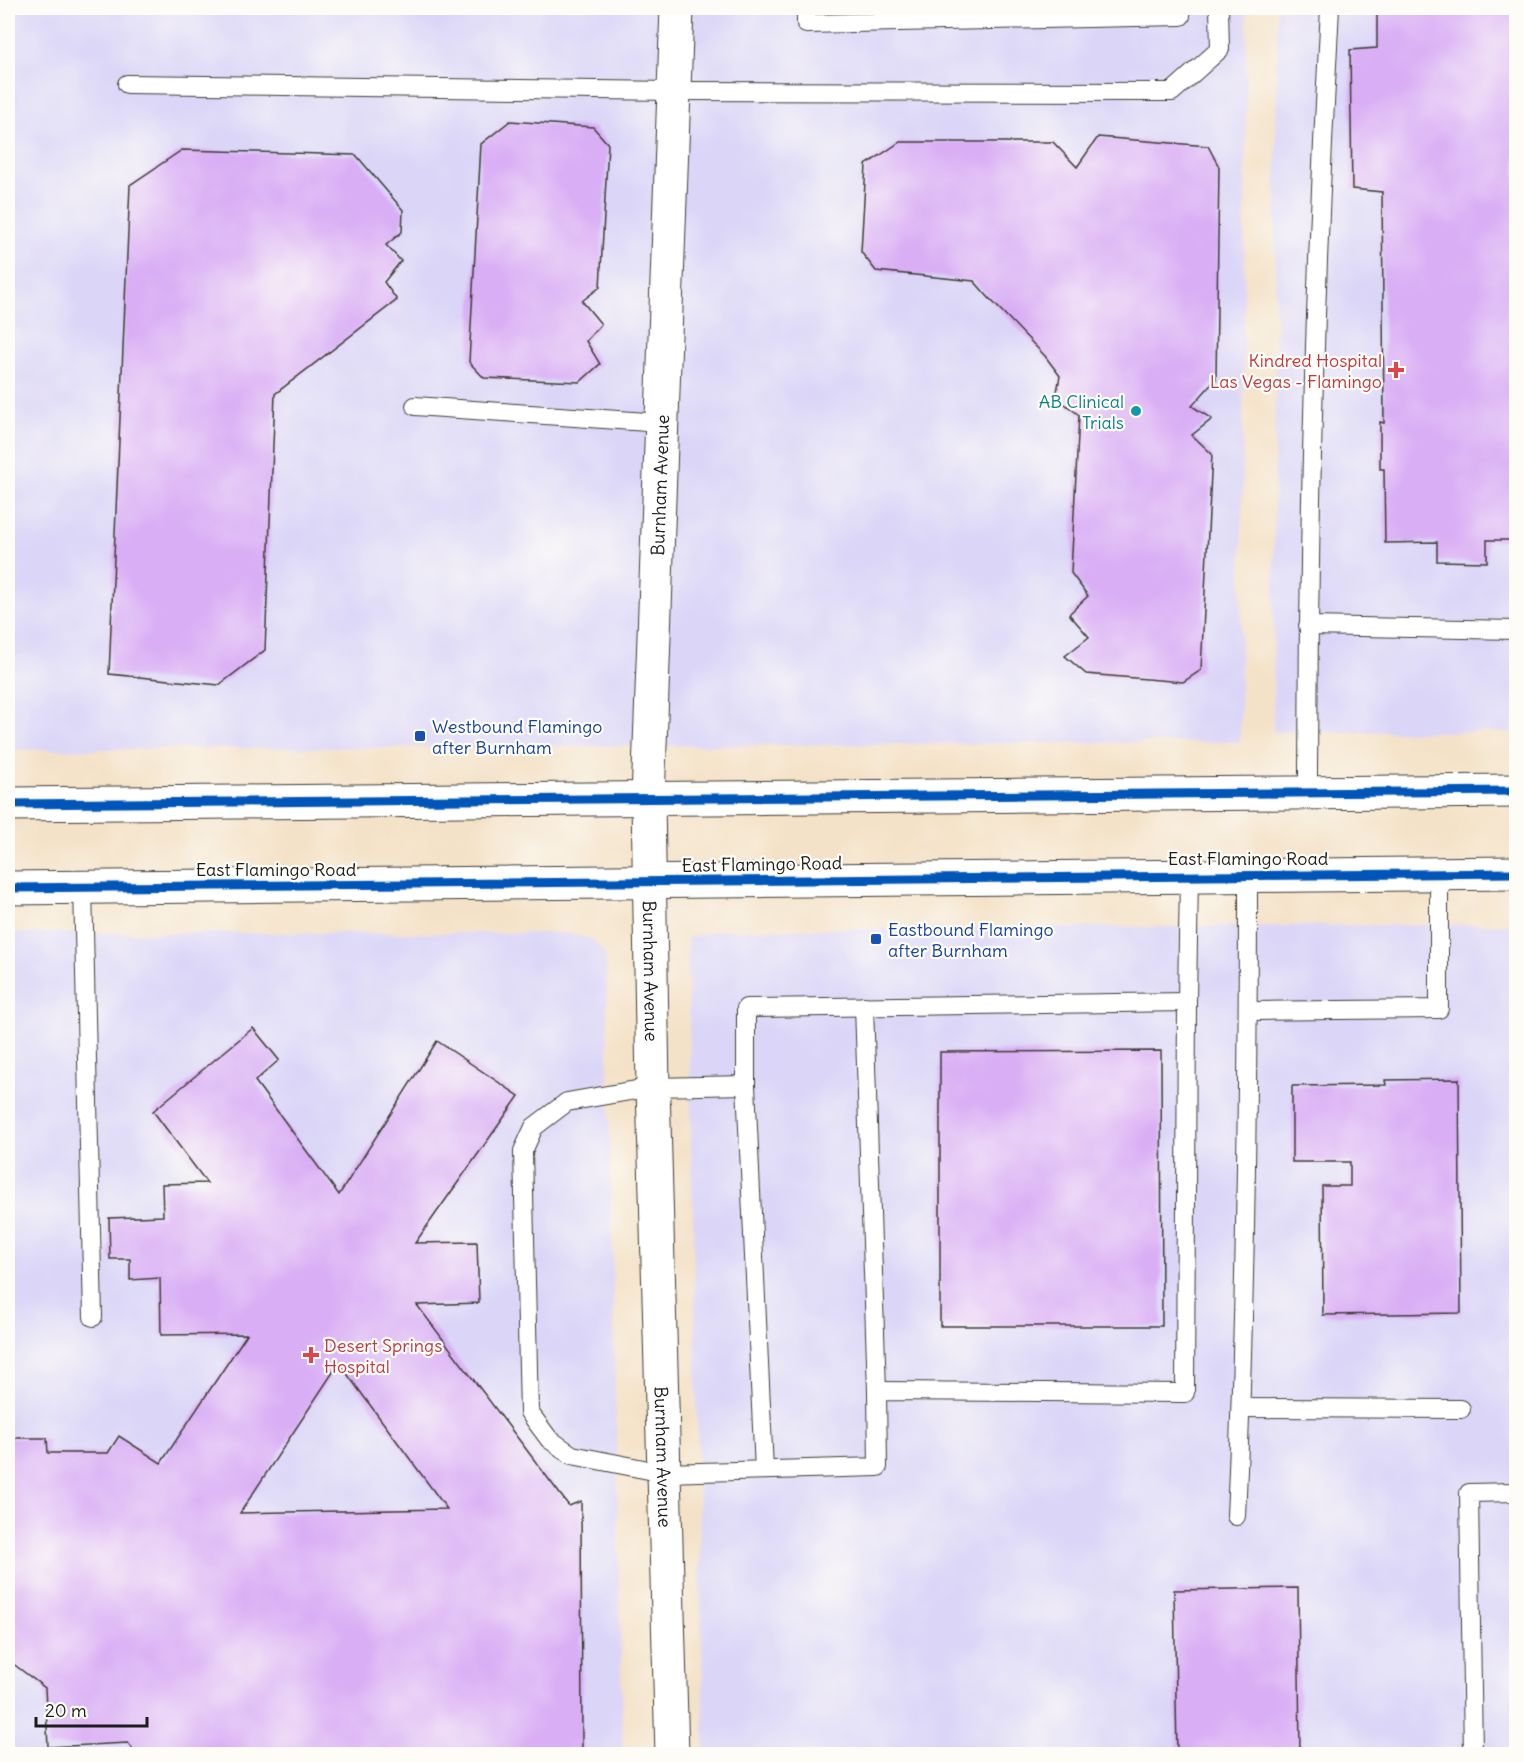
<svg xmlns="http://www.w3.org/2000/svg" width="1524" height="1762" font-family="Delius,sans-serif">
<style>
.built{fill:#dbd6f7}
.building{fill:#d9aef5;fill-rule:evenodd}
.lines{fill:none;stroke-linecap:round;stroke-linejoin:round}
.lane-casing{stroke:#3c3a36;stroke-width:20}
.street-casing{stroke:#3c3a36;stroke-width:35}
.secondary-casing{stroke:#3c3a36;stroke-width:35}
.primary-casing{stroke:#3c3a36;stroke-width:35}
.lane{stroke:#fff;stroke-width:18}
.street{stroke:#fff;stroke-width:33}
.secondary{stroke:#fff;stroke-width:33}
.primary{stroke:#fff;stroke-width:33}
.cycleway-casing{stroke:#fdfcf7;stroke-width:13}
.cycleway{stroke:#0057b8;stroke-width:9}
.health-dot{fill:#e0444e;stroke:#fdfcf7;stroke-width:2}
.culture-dot{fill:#0f9aa8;stroke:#fdfcf7;stroke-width:2}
.transit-dot{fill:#1a4fb4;stroke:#fdfcf7;stroke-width:2}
.labels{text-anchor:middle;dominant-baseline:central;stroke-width:4.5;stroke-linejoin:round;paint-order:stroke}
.health-label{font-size:18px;fill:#be3a42;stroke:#fdfcf7;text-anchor:end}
.culture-label{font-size:18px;fill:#0d838f;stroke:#fdfcf7;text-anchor:end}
.street-label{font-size:18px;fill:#1c1c1c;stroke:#fdfcf7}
.transit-label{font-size:18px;fill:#164399;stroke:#fdfcf7;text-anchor:start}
</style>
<rect width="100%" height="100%" fill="#fdfcf7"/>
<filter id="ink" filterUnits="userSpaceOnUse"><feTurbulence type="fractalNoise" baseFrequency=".0167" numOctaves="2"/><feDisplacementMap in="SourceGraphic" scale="12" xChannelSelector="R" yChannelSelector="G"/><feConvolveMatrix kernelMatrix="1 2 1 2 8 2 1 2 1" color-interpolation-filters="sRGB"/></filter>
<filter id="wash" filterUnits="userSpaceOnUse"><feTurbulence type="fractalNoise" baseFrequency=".008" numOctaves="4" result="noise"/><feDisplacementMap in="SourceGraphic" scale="24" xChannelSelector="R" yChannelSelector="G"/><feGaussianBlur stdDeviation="1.35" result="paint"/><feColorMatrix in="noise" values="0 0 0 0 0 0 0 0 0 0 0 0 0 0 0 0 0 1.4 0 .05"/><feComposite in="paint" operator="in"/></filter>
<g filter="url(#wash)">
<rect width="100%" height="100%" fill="#f4e2c8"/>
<g class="built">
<path d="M8 8H1247L1240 742 8 750Z"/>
<path d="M1277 8H1516V732H1273Z"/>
<path d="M1516 924V1754H704L687 938 720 930Z"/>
<path d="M8 933H567L592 939 606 956 623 1754H8Z"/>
</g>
<g id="blocks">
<g class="building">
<path d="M1377 8H1516V540H1487V562L1437 561V542L1385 543 1384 469H1380V422L1384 423 1382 192 1352 189 1350 50 1377 48Z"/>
<path d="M510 121 593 127 608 144 600 287 582 301 601 324 586 341 600 364 580 382 484 378 469 362 481 144Z"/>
<path d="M1098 137 1208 146 1219 167 1216 379 1192 406 1212 419 1192 435 1212 454 1201 670 1183 682 1086 674 1065 656 1089 637 1069 614 1088 596 1071 573 1079 415 1056 397 1060 376 1045 356 989 298 974 281 876 271 861 252 866 165 900 142H1053L1077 167Z"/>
<path d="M182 150 356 155 403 210 402 232 386 245 401 261 384 282 397 300 275 394 265 650 219 685 109 674 130 185Z"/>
<path d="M253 1028 279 1060 255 1081 339 1195 437 1041 519 1096 415 1243 477 1242 479 1303 417 1305 569 1506 581 1501 582 1754H137L128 1743 48 1747 45 1688 8 1660V1438H47L48 1453H108L119 1436 161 1463 247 1334 161 1335 160 1278 130 1280V1259H110L109 1218 163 1216 162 1184 207 1183 153 1111ZM339 1363 447 1509 240 1513Z"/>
<path d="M1161 1051 1162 1326H940V1052Z"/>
<path d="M1459 1079 1461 1313 1323 1315 1322 1186H1350V1162H1292V1086L1386 1085 1385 1080Z"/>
<path d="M1298 1588 1300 1754H1177L1174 1590Z"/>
</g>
</g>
</g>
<g filter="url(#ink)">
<use href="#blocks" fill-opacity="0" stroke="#3c3a36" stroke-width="1.5"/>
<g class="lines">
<g class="lane-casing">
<g id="lane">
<path d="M806 8V24L1181 16V8"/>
<path d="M127 84 674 91 1172 92 1220 49 1219 8"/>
<path d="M415 406 662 423"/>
<path d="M1308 626 1516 630"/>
<path d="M1308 793C1308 531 1315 269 1330 8"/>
<path d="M83 887 93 1317"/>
<path d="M1187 1002 1185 1393 877 1391 878 1467 664 1473 572 1455 549 1439 529 1412 523 1151 534 1127 567 1102 653 1087 746 1085V1008Z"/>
<path d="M1187 1002 1189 875"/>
<path d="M864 1006 877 1391"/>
<path d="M1248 1011 1439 1009V874"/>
<path d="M746 1085 764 1470"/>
<path d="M1241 1408 1461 1409"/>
<path d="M1236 1516C1246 1302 1248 1088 1248 874"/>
<path d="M1473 1754 1469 1493 1516 1492"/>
</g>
</g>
<g class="street-casing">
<g id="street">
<path id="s1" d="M648 800 677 8"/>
</g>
</g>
<g class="secondary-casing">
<g id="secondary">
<path id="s2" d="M648 800 653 1087 672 1754"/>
</g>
</g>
<g class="primary-casing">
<g id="primary">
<path d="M8 804 1516 791"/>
<path d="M8 888 1516 873"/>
</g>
</g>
<use href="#lane" class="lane"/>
<use href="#street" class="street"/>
<use href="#secondary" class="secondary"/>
<use href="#primary" class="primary"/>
<g class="cycleway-casing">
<g id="cycleway">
<path d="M8 804 1516 791"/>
<path d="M8 888 1516 873"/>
</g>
</g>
<use href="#cycleway" class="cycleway"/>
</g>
</g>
<g class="health-dot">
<path d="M1393 361h6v6h6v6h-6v6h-6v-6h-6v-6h6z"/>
<path d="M308 1346h6v6h6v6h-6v6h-6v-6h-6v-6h6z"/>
</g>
<circle class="culture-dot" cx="1136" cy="411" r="6"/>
<g class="transit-dot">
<rect x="414" y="730" width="12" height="12" rx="3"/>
<rect x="870" y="933" width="12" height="12" rx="3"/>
</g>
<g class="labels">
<g class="health-label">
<text x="1382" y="360">Kindred Hospital<tspan x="1382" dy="21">Las Vegas - Flamingo</tspan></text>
<text x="324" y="1345" text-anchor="start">Desert Springs<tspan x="324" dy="21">Hospital</tspan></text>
</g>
<g class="culture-label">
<text x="1124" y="401">AB Clinical<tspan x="1124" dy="21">Trials</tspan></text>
</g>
<g class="street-label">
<text stroke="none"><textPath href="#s1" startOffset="315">Burnham Avenue</textPath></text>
<text x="1248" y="858">East Flamingo Road</text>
<text transform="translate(762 864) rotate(-1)">East Flamingo Road</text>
<text x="276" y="869">East Flamingo Road</text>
<text stroke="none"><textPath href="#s2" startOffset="171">Burnham Avenue</textPath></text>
<text stroke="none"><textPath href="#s2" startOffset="657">Burnham Avenue</textPath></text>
</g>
<g class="transit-label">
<text x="432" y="726">Westbound Flamingo<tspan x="432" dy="21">after Burnham</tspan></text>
<text x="888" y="929">Eastbound Flamingo<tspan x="888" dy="21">after Burnham</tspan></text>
</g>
</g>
<rect width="1524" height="1762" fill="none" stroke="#fdfcf7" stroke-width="30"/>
<path d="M36 1717v9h111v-9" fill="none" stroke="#1c1c1c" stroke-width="3"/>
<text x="45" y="1717" font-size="18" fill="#1c1c1c" stroke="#fdfcf7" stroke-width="4.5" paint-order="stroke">20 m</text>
</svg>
